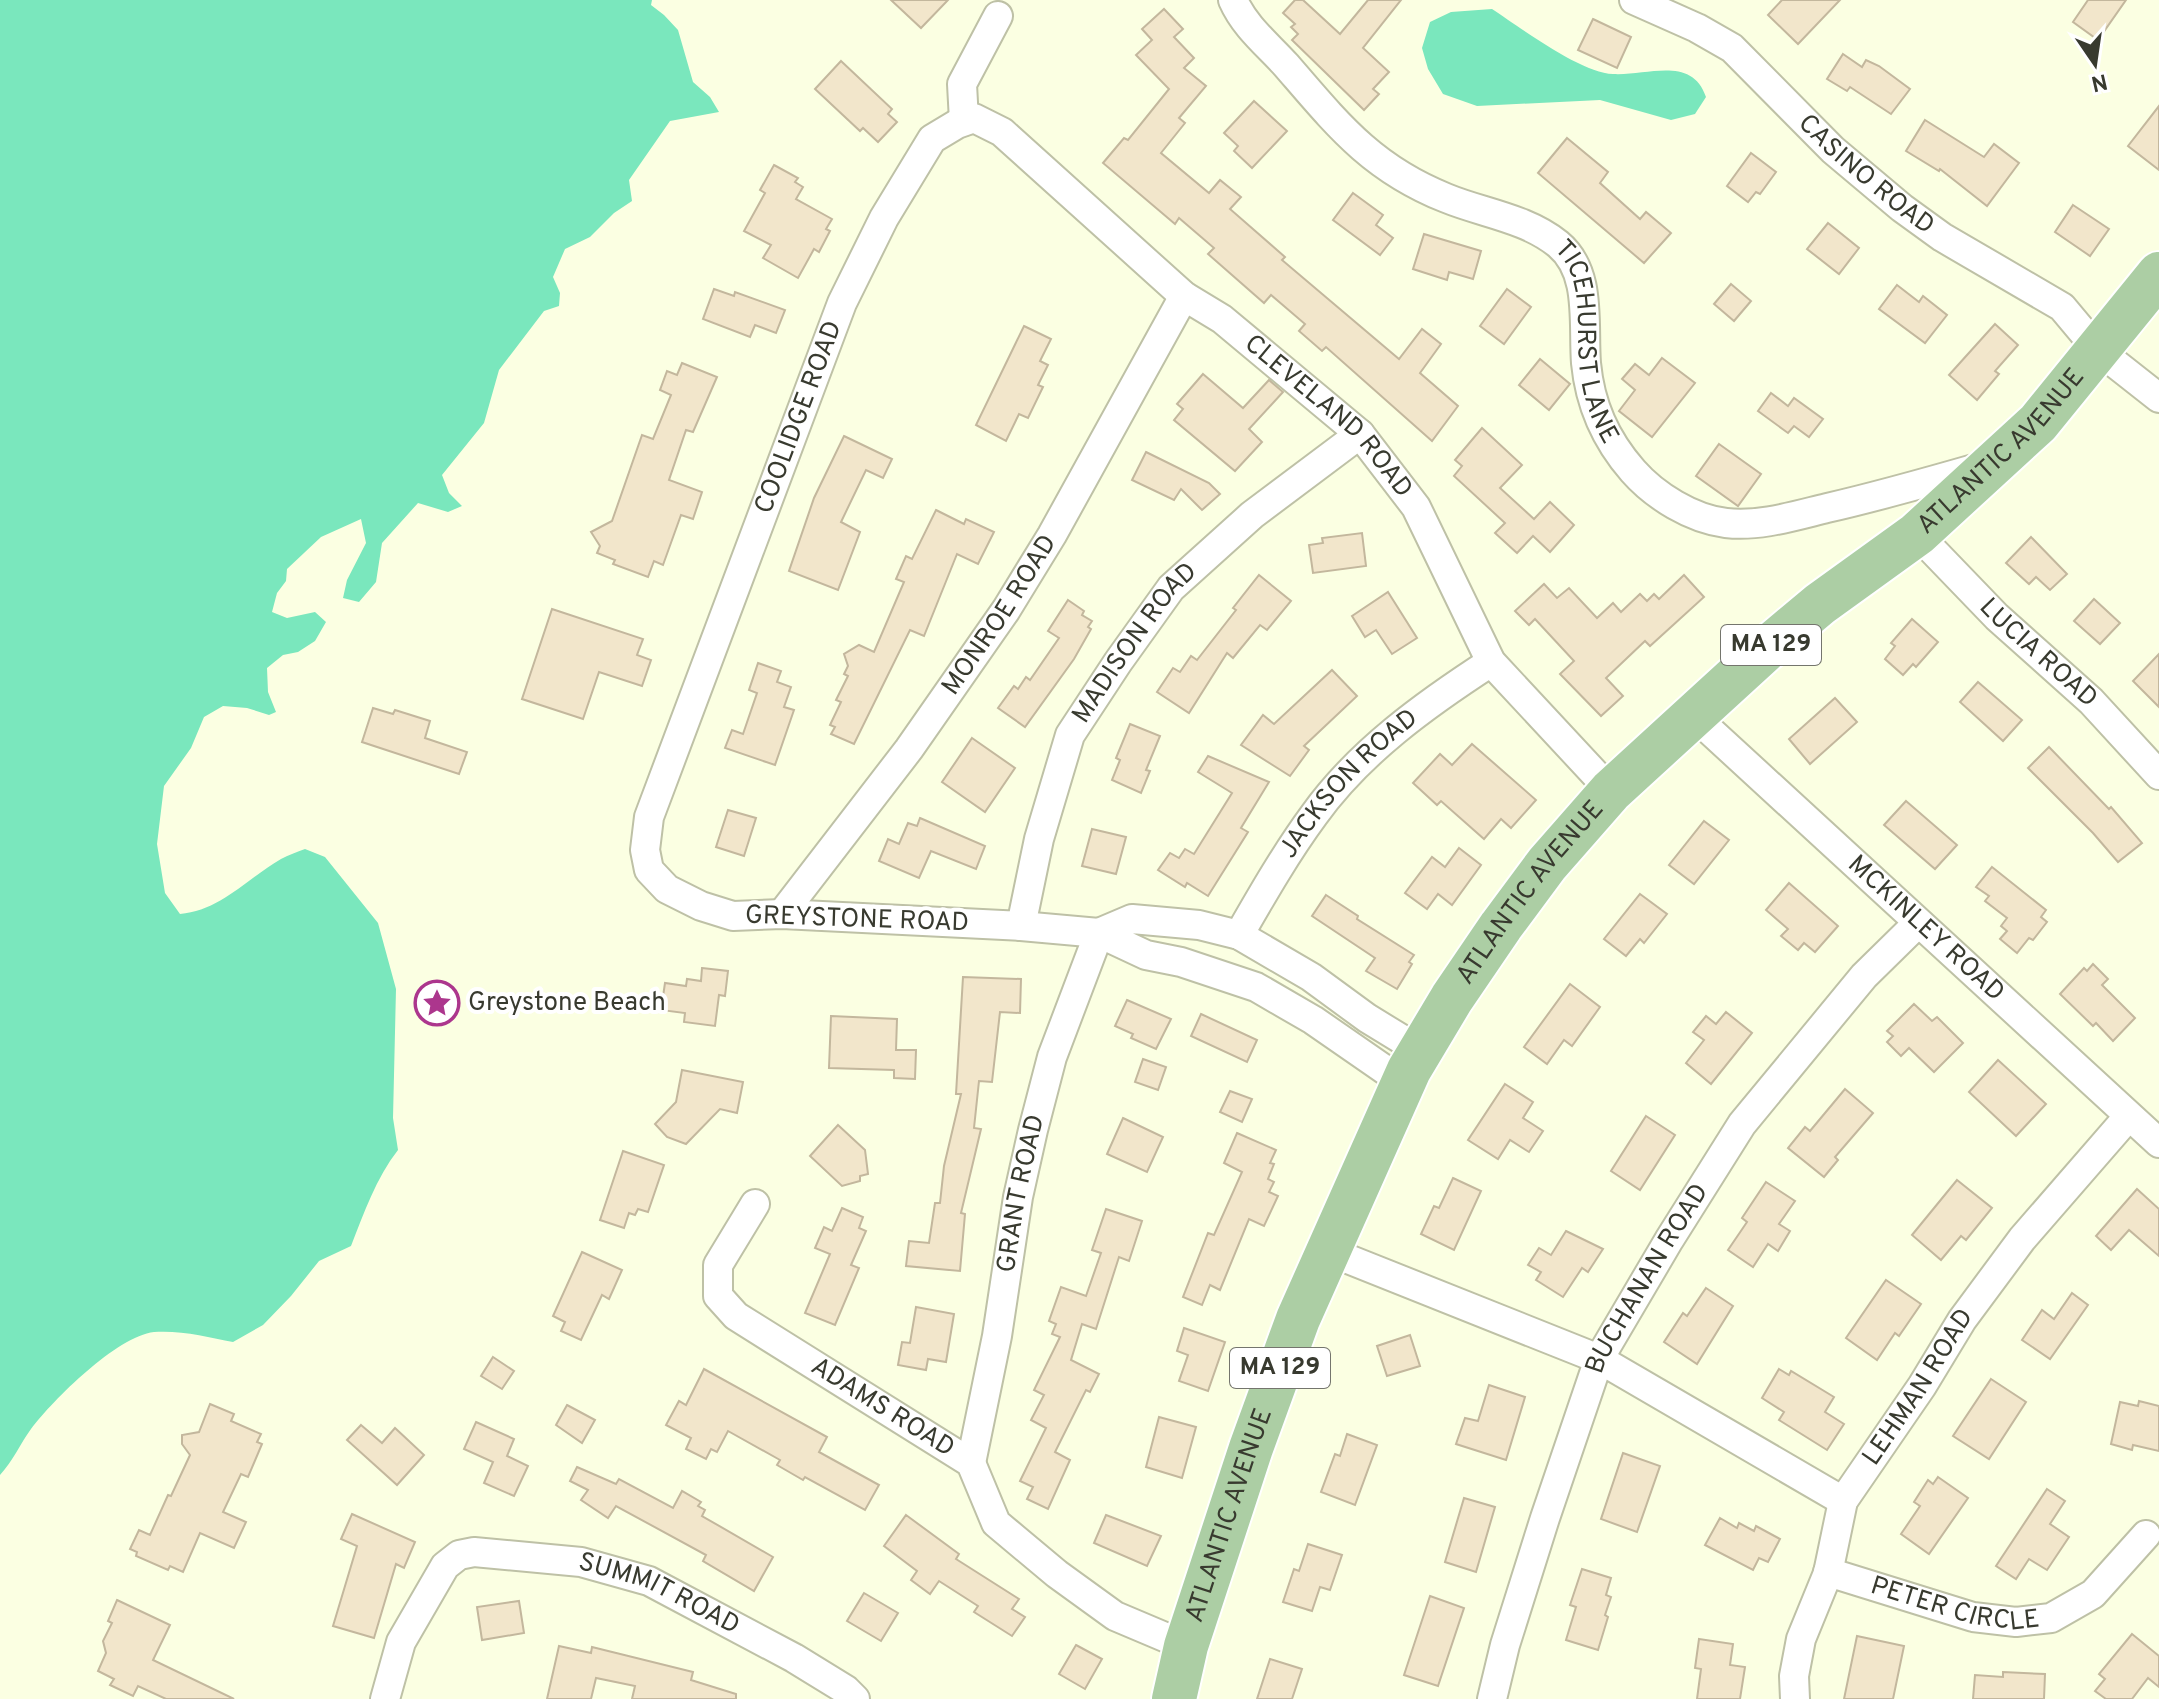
<svg xmlns="http://www.w3.org/2000/svg" width="2159" height="1699" font-family="Overpass,sans-serif">
<style>
.water{fill:#7ae7bd}
.building{fill:#f2e6cb;stroke:#c3b79d;stroke-width:2}
.lines{fill:none;stroke-linecap:round;stroke-linejoin:round}
.street-casing{stroke:#bec1a6;stroke-width:32}
.primary-casing{stroke:#fff;stroke-width:48}
.street{stroke:#fff;stroke-width:28}
.primary{stroke:#accea4;stroke-width:44}
.labels{text-anchor:middle;dominant-baseline:central;stroke-width:8;stroke-linejoin:round;paint-order:stroke}
.shield{fill:#fff;stroke:#74756d;stroke-width:2}
.shield-label{font-size:24px;font-weight:bold;fill:#383a2f}
.street-label{font-size:26px;fill:#383a2f;stroke:#fff}
.poi-label{font-size:26px;fill:#383a2f;stroke:#fff;text-anchor:start}
</style>
<rect width="100%" height="100%" fill="#fbffe2"/>
<g class="water">
<path d="M0 0H652L651 5 664 15 678 30 693 82 710 97 719 112 670 121 629 180 632 201 614 213 590 237 565 249 553 277 560 293 559 306 544 311 499 370 484 423 442 475 449 493 462 506 448 512 418 503 382 543 376 582 359 602 343 598 347 580 366 543 361 519 321 537 287 569 286 581 277 593 272 612 287 618 315 612 326 622 315 641 298 652 283 655 267 668 268 692 276 712 269 715 247 708 223 706 204 717 191 748 164 786 157 844 165 893 180 914C220 911 248 878 281 859 288 855 297 852 305 849L325 857 378 923 396 989 393 1118 398 1150C376 1178 364 1213 351 1246L319 1261 291 1296 263 1325 233 1342C209 1337 180 1330 154 1332 117 1336 53 1400 31 1429 20 1444 13 1461 0 1475Z"/>
<path d="M1492 9C1521 28 1581 73 1613 74 1647 76 1692 55 1706 97L1695 114 1671 120 1600 100 1477 106 1443 94 1428 69 1422 48 1430 22 1451 12Z"/>
</g>
<g class="building">
<path d="M891 0H948L921 28Z"/>
<path d="M1295 0H1303L1340 34 1368 0H1401L1363 48 1389 72 1373 89 1379 94 1364 110 1292 40 1298 34 1291 27 1295 24 1283 13Z"/>
<path d="M1782 0H1840L1798 44 1768 15Z"/>
<path d="M2088 0H2126L2098 40 2073 22Z"/>
<path d="M1164 9 1183 29 1174 37 1194 58 1184 68 1206 86 1179 118 1185 123 1161 153 1209 193 1220 180 1241 197 1230 209 1285 257 1282 260 1399 359 1422 329 1441 344 1420 373 1458 406 1432 441 1326 347 1322 351 1299 331 1305 324 1271 295 1264 303 1208 254 1214 248 1179 218 1175 224 1103 163 1124 138 1128 140 1169 89 1136 55 1152 40 1142 29Z"/>
<path d="M1593 19 1631 37 1617 68 1578 50Z"/>
<path d="M1843 54 1862 67 1866 60 1879 66 1910 89 1891 114 1850 87 1847 91 1827 79Z"/>
<path d="M841 61 892 109 888 114 897 122 878 142 863 128 860 131 815 89Z"/>
<path d="M1254 101 1287 131 1252 168 1234 151 1238 146 1224 133Z"/>
<path d="M2159 106V170L2128 146Z"/>
<path d="M1925 120 1984 157 1994 144 2019 163 1987 206 1940 169 1939 171 1906 151Z"/>
<path d="M1567 138 1608 172 1600 183 1640 219 1646 212 1671 233 1644 263 1538 173Z"/>
<path d="M1751 153 1776 172 1760 194 1756 192 1748 202 1727 186Z"/>
<path d="M774 165 798 178 795 182 803 187 796 199 832 219 826 229 830 231 819 252 814 249 798 278 763 258 771 245 744 231 765 193 760 190Z"/>
<path d="M1353 193 1383 215 1376 225 1393 238 1380 255 1333 220Z"/>
<path d="M2073 205 2109 229 2090 256 2055 232Z"/>
<path d="M1828 223 1859 248 1839 274 1807 249Z"/>
<path d="M1424 234 1481 251 1473 279 1449 272 1447 280 1413 269Z"/>
<path d="M1731 284 1751 301 1734 321 1714 304Z"/>
<path d="M1897 285 1919 302 1923 296 1947 315 1925 343 1879 309Z"/>
<path d="M714 289 734 296 735 292 785 310 776 333 755 325 750 337 703 319Z"/>
<path d="M1507 289 1531 307 1504 344 1480 326Z"/>
<path d="M1995 324 2018 345 1995 371 1999 374 1977 400 1949 375Z"/>
<path d="M1024 326 1051 339 1040 361 1048 365 1038 385 1043 387 1028 418 1019 414 1006 441 976 425Z"/>
<path d="M1662 358 1695 383 1652 437 1619 411 1635 390 1622 379 1635 364 1649 375Z"/>
<path d="M1540 359 1570 384 1549 410 1519 385Z"/>
<path d="M682 363 717 377 693 432 686 430 669 480 702 492 693 519 681 515 663 565 654 561 648 577 613 564 615 560 597 553 600 546 591 532 612 521 642 435 653 439 671 395 660 390 667 371 677 375Z"/>
<path d="M1203 374 1243 408 1269 380 1283 392 1249 429 1262 442 1235 471 1174 420 1183 409 1177 404Z"/>
<path d="M1771 393 1788 406 1794 398 1823 419 1809 437 1794 426 1788 433 1758 411Z"/>
<path d="M1482 428 1522 465 1500 488 1534 519 1550 502 1574 525 1550 552 1533 536 1517 553 1495 533 1505 523 1454 476 1462 466 1455 460Z"/>
<path d="M844 436 892 459 883 478 866 470 841 522 860 532 838 590 789 571 814 498Z"/>
<path d="M1719 444 1761 474 1738 506 1696 476Z"/>
<path d="M1146 452 1209 483 1220 494 1202 510 1181 489 1174 500 1132 480Z"/>
<path d="M936 510 964 524 966 519 994 532 978 564 957 554 924 636 910 630 854 744 831 734 835 727 830 725 841 702 836 700 848 676 844 674 848 666 844 654 859 645 874 652 904 582 896 579 906 556 912 559Z"/>
<path d="M1362 533 1366 566 1313 573 1309 545 1323 543 1322 538Z"/>
<path d="M2031 537 2067 574 2050 590 2036 577 2029 584 2006 563Z"/>
<path d="M1259 575 1291 601 1267 630 1260 625 1233 658 1227 653 1189 713 1157 692 1173 668 1180 672 1191 656 1197 660 1236 610 1233 608Z"/>
<path d="M1684 575 1704 597 1650 646 1645 641 1606 678 1623 696 1601 716 1560 674 1574 661 1535 619 1529 625 1515 611 1544 584 1557 598 1569 588 1597 618 1613 603 1621 612 1640 594 1647 601 1654 594 1659 599Z"/>
<path d="M1388 592 1417 638 1392 654 1376 630 1365 637 1352 616Z"/>
<path d="M2094 599 2120 623 2100 644 2074 621Z"/>
<path d="M1068 600 1084 611 1082 615 1092 621 1088 627 1091 629 1074 659 1025 727 998 708 1014 686 1018 689 1026 677 1030 680 1059 638 1048 631Z"/>
<path d="M552 609 643 639 637 655 651 660 642 686 599 672 583 719 522 699Z"/>
<path d="M1912 619 1938 642 1916 667 1913 664 1903 675 1885 659 1895 646 1891 643Z"/>
<path d="M2159 654V707L2133 681Z"/>
<path d="M758 663 781 671 777 682 791 687 784 707 794 710 775 765 725 748 732 730 743 734 757 693 749 690Z"/>
<path d="M1332 670 1357 696 1304 746 1309 750 1290 776 1241 745 1263 715 1274 724Z"/>
<path d="M1978 682 2022 720 2003 741 1960 702Z"/>
<path d="M1835 698 1857 722 1810 764 1789 739Z"/>
<path d="M373 708 393 714 395 710 430 721 425 738 467 752 459 774 362 742Z"/>
<path d="M1130 724 1160 736 1146 770 1150 771 1141 793 1112 780 1120 760 1116 758Z"/>
<path d="M972 738 1015 768 985 812 942 782Z"/>
<path d="M1472 744 1536 800 1511 828 1501 819 1484 839 1441 801 1437 805 1413 783 1440 754 1452 765Z"/>
<path d="M2049 747 2109 809 2111 807 2142 843 2118 862 2093 833 2028 768Z"/>
<path d="M1208 756 1269 782 1241 828 1248 832 1208 896 1187 883 1185 887 1158 870 1170 853 1179 858 1185 849 1194 854 1232 793 1198 772Z"/>
<path d="M1906 801 1957 845 1935 869 1884 825Z"/>
<path d="M728 810 756 818 744 856 716 847Z"/>
<path d="M920 818 985 846 976 869 931 851 919 878 879 861 888 839 899 844 908 823 917 826Z"/>
<path d="M1704 821 1729 840 1694 884 1669 865Z"/>
<path d="M1092 829 1126 837 1116 874 1082 866Z"/>
<path d="M1459 848 1481 865 1452 905 1438 894 1427 909 1405 893 1432 857 1445 867Z"/>
<path d="M1992 867 2046 910 2041 917 2047 922 2033 940 2029 938 2017 953 2000 939 2007 931 2001 926 2007 918 1985 901 1989 896 1976 887Z"/>
<path d="M1789 883 1838 926 1815 952 1804 943 1798 950 1781 936 1788 929 1766 910Z"/>
<path d="M1640 894 1667 914 1644 943 1640 939 1626 956 1604 939Z"/>
<path d="M1326 895 1358 916 1357 919 1414 955 1409 962 1412 964 1397 989 1366 971 1375 958 1312 916Z"/>
<path d="M2093 964 2108 979 2102 985 2135 1018 2113 1041 2096 1023 2093 1026 2060 994 2084 968 2087 971Z"/>
<path d="M702 968 728 971 725 996 719 995 715 1026 684 1022 685 1013 661 1010 665 983 686 986 687 979 701 981Z"/>
<path d="M963 977 1021 979 1020 1013 1000 1012 992 1082 979 1081 974 1128 981 1129 961 1213 965 1214 960 1271 906 1266 909 1241 929 1243 935 1203H940L944 1166 961 1094H956Z"/>
<path d="M1570 984 1600 1007 1572 1046 1564 1040 1547 1064 1524 1047Z"/>
<path d="M1127 1000 1171 1019 1156 1049 1131 1038 1133 1034 1115 1026Z"/>
<path d="M1914 1004 1932 1021 1937 1017 1963 1043 1934 1072 1909 1048 1901 1056 1887 1042 1893 1036 1887 1031Z"/>
<path d="M1726 1012 1752 1033 1711 1084 1686 1063 1704 1040 1693 1032 1706 1016 1716 1024Z"/>
<path d="M1201 1014 1257 1040 1247 1062 1191 1036Z"/>
<path d="M831 1016 897 1019 896 1050H916L915 1079 894 1078V1070L829 1068Z"/>
<path d="M1143 1059 1166 1067 1158 1090 1135 1082Z"/>
<path d="M1998 1060 2046 1104 2016 1136 1969 1092Z"/>
<path d="M682 1070 743 1082 737 1113 720 1109 686 1144 667 1137 655 1124 676 1102Z"/>
<path d="M1505 1084 1533 1102 1523 1118 1543 1131 1529 1152 1510 1140 1498 1159 1468 1140Z"/>
<path d="M1845 1089 1873 1113 1835 1157 1838 1160 1824 1177 1788 1148 1805 1127 1810 1131Z"/>
<path d="M1230 1091 1252 1099 1242 1122 1220 1112Z"/>
<path d="M1646 1116 1675 1135 1640 1190 1611 1171Z"/>
<path d="M1123 1118 1163 1137 1147 1172 1107 1154Z"/>
<path d="M838 1125 865 1150 868 1174 860 1176V1181L842 1186 810 1156Z"/>
<path d="M1237 1133 1276 1150 1270 1163 1274 1164 1268 1179 1274 1182 1269 1192 1278 1196 1264 1226 1249 1219 1220 1290 1210 1285 1202 1305 1183 1297 1208 1233 1214 1235 1242 1172 1224 1163Z"/>
<path d="M623 1151 664 1165 648 1212 638 1209 635 1215 629 1213 624 1228 600 1220Z"/>
<path d="M1453 1178 1481 1191 1454 1250 1421 1234 1434 1206 1439 1208Z"/>
<path d="M1957 1180 1992 1208 1966 1240 1961 1236 1941 1260 1912 1235Z"/>
<path d="M1766 1182 1795 1201 1779 1224 1790 1231 1778 1251 1768 1244 1753 1267 1728 1250 1747 1222 1742 1218Z"/>
<path d="M2137 1189 2159 1209V1256L2129 1230 2111 1250 2096 1236Z"/>
<path d="M842 1208 863 1217 859 1228 866 1231 851 1265 859 1268 835 1325 805 1313 830 1254 815 1248 824 1227 832 1231Z"/>
<path d="M1106 1209 1142 1221 1129 1261 1119 1257 1096 1329 1082 1324 1071 1360 1099 1374 1090 1392 1086 1390 1055 1452 1070 1460 1048 1509 1027 1499 1033 1487 1020 1481 1046 1428 1031 1420 1044 1395 1034 1390 1060 1337 1052 1334 1056 1324 1049 1321 1061 1287 1086 1296 1101 1253 1092 1250Z"/>
<path d="M1566 1231 1603 1249 1588 1272 1582 1268 1563 1297 1536 1280 1541 1272 1528 1265 1539 1248 1551 1255Z"/>
<path d="M582 1252 622 1270 609 1299 602 1295 581 1340 561 1331 565 1322 553 1316Z"/>
<path d="M1886 1280 1921 1304 1899 1336 1895 1333 1877 1360 1846 1338Z"/>
<path d="M1706 1288 1733 1306 1697 1364 1664 1342 1683 1313 1687 1316Z"/>
<path d="M2072 1293 2088 1305 2050 1359 2022 1340 2042 1310 2054 1319Z"/>
<path d="M916 1307 954 1314 946 1362 928 1359 926 1370 898 1365 902 1342 910 1343Z"/>
<path d="M1184 1328 1225 1342 1208 1391 1179 1381 1188 1355 1177 1351Z"/>
<path d="M1410 1335 1420 1366 1387 1376 1377 1346Z"/>
<path d="M493 1357 514 1371 502 1389 481 1376Z"/>
<path d="M704 1369 827 1437 819 1452 879 1485 865 1510 805 1477 803 1480 777 1465 780 1460 728 1431 717 1452 711 1449 706 1459 686 1449 691 1438 666 1425 679 1401 686 1405Z"/>
<path d="M1779 1369 1789 1375 1791 1371 1834 1397 1825 1412 1844 1424 1827 1450 1779 1420 1784 1412 1762 1398Z"/>
<path d="M1991 1379 2026 1402 1989 1459 1953 1436Z"/>
<path d="M1489 1385 1525 1397 1506 1460 1456 1444 1465 1418 1478 1421Z"/>
<path d="M2139 1401 2159 1406V1451L2133 1445 2132 1450 2111 1444 2120 1402 2138 1406Z"/>
<path d="M210 1404 234 1414 231 1421 261 1434 257 1442 262 1444 248 1477 241 1474 223 1512 246 1522 234 1548 200 1533 183 1572 170 1566 168 1570 136 1556 137 1552 130 1549 139 1530 150 1535 168 1495 171 1496 190 1455 182 1444V1435L199 1432Z"/>
<path d="M567 1405 595 1420 582 1443 556 1425Z"/>
<path d="M1159 1417 1196 1427 1182 1478 1146 1467Z"/>
<path d="M476 1422 514 1439 507 1456 528 1466 514 1496 484 1483 493 1462 464 1449Z"/>
<path d="M361 1425 382 1443 395 1428 424 1455 397 1485 347 1440Z"/>
<path d="M1347 1434 1377 1445 1355 1505 1321 1492 1335 1454 1340 1456Z"/>
<path d="M1623 1453 1660 1466 1637 1532 1601 1519Z"/>
<path d="M577 1467 616 1484 619 1479 673 1508 682 1491 701 1502 698 1506 705 1510 702 1516 773 1557 754 1591 703 1561 706 1555 616 1506 608 1518 581 1500 588 1490 570 1481Z"/>
<path d="M1938 1477 1968 1498 1929 1554 1901 1534 1920 1506 1914 1502 1928 1480 1933 1484Z"/>
<path d="M2047 1489 2065 1501 2050 1524 2069 1537 2047 1570 2029 1559 2016 1579 1996 1566Z"/>
<path d="M1464 1498 1495 1507 1476 1572 1445 1562Z"/>
<path d="M352 1514 415 1542 404 1568 396 1564 374 1638 333 1626 357 1546 341 1539Z"/>
<path d="M906 1515 959 1554 956 1559 1019 1599 1012 1609 1025 1617 1012 1636 974 1612 978 1606 939 1581 930 1594 911 1580 917 1571 884 1546Z"/>
<path d="M1106 1515 1161 1536 1147 1566 1094 1543Z"/>
<path d="M1720 1518 1737 1528 1739 1523 1754 1531 1756 1526 1780 1539 1768 1562 1759 1558 1753 1570 1705 1545Z"/>
<path d="M1308 1544 1342 1555 1330 1590 1320 1587 1312 1611 1283 1602 1294 1569 1299 1571Z"/>
<path d="M1582 1569 1611 1578 1606 1595 1611 1597 1605 1615 1608 1617 1598 1650 1566 1640 1576 1607 1570 1605Z"/>
<path d="M864 1593 898 1613 881 1641 847 1621Z"/>
<path d="M1430 1596 1464 1608 1438 1686 1404 1675Z"/>
<path d="M117 1600 170 1625 153 1660 234 1699H166L138 1686 133 1696 110 1685 114 1679 98 1671 106 1653 103 1641 112 1623 108 1621Z"/>
<path d="M519 1601 524 1633 482 1640 477 1607Z"/>
<path d="M2132 1634 2159 1656V1687L2148 1678 2132 1699H2106L2095 1691 2105 1679 2099 1674Z"/>
<path d="M1857 1636 1904 1646 1893 1699H1844Z"/>
<path d="M1699 1639 1733 1644 1730 1665 1745 1667 1740 1699H1697L1701 1669 1695 1668Z"/>
<path d="M1076 1645 1102 1659 1085 1689 1059 1674Z"/>
<path d="M559 1646 591 1653 592 1647 693 1672 691 1680 736 1694V1699H632L635 1686 596 1678 591 1699H547Z"/>
<path d="M1270 1659 1302 1669 1292 1699H1257Z"/>
<path d="M2003 1672 2045 1674 2044 1699H1973L1975 1675 2003 1677Z"/>
</g>
<g class="lines">
<g class="street-casing">
<g id="street">
<path id="s1" d="M1233 0C1245 27 1267 44 1286 65 1337 124 1371 168 1446 198 1482 213 1526 218 1558 244 1592 272 1583 323 1586 363 1590 405 1605 439 1633 471 1655 496 1692 519 1726 523 1759 527 1794 516 1827 508 1880 496 1932 481 1984 466"/>
<path id="s2" d="M1634 0 1697 28 1732 48 1833 150 1902 208 1942 237 2062 307 2098 350 2159 398"/>
<path d="M964 121 962 84 998 16"/>
<path id="s3" d="M1917 534 1997 617 2091 701 2159 775"/>
<path id="s4" d="M1693 715 2159 1143"/>
<path id="s5" d="M782 914 909 749 1006 610 1052 535 1184 296"/>
<path id="s6" d="M1021 926 1039 839 1070 735 1118 662 1171 588 1252 515 1360 434"/>
<path d="M1099 933 1132 919 1199 925 1239 935 1311 977 1367 1018 1421 1051"/>
<path id="s7" d="M1239 935C1262 895 1286 853 1314 815 1359 752 1426 704 1491 662"/>
<path id="s8" d="M1404 1083 1313 1020 1256 987 1181 962 1146 955 1099 933 1021 926 782 914 733 916 701 906 667 889 649 870 645 850 649 817 842 303 884 218 932 139 957 124 974 118 1002 132 1184 296 1222 319 1360 434 1416 507 1491 662 1611 791"/>
<path id="s9" d="M755 1204 718 1265V1296L736 1316 971 1463 996 1523 1057 1574 1115 1616 1186 1646"/>
<path d="M1328 1251 1599 1359 1843 1501"/>
<path id="s10" d="M971 1463 997 1336 1018 1197 1033 1130 1052 1057 1099 933"/>
<path id="s11" d="M1828 1572 1973 1617 2016 1622 2051 1618 2093 1594 2146 1535"/>
<path id="s12" d="M385 1699 401 1642 445 1566 459 1555 474 1552 581 1562 649 1581 794 1658 846 1690 855 1699"/>
<path id="s13" d="M1492 1699 1505 1645 1545 1518 1599 1359 1669 1240 1742 1124 1864 976 1918 923"/>
<path id="s14" d="M1795 1699 1794 1676 1801 1639 1828 1573 1843 1501 1922 1386 1962 1320 2022 1239 2128 1117"/>
</g>
</g>
<g class="primary-casing">
<g id="primary">
<path id="s15" d="M1174 1699 1186 1646 1251 1448 1298 1319 1409 1070 1452 998 1501 926 1547 864 1611 791 1764 651 1820 604 1917 534 2038 423 2159 274"/>
</g>
</g>
<use href="#street" class="street"/>
<use href="#primary" class="primary"/>
</g>
<defs>
<g id="sight-ring" transform="scale(2.3)"><circle r="9.5" fill="#fff" stroke="#ac368d" stroke-width="1.5"/><path d="M0-6L1.8-2.2L6-1.7L2.9 1.2L3.7 5.4L0 3.3L-3.7 5.4L-2.9 1.2L-6-1.7L-1.8-2.2Z" fill="#ac368d"/></g>
</defs>
<g fill-rule="evenodd">
<use href="#sight-ring" x="437" y="1003"/>
</g>
<g class="labels">
<g class="shield">
<rect x="1721" y="625" width="100" height="40" rx="6"/>
<rect x="1230" y="1348" width="100" height="40" rx="6"/>
</g>
<g class="shield-label">
<text x="1771" y="645">MA 129</text>
<text x="1280" y="1368">MA 129</text>
</g>
<g class="street-label">
<text stroke="none"><textPath href="#s2" startOffset="294">CASINO ROAD</textPath></text>
<text stroke="none"><textPath href="#s1" startOffset="522">TICEHURST LANE</textPath></text>
<text stroke="none"><textPath href="#s8" startOffset="1288">COOLIDGE ROAD</textPath></text>
<text stroke="none"><textPath href="#s8" startOffset="2110">CLEVELAND ROAD</textPath></text>
<text stroke="none"><textPath href="#s15" startOffset="1536">ATLANTIC AVENUE</textPath></text>
<text stroke="none"><textPath href="#s5" startOffset="370">MONROE ROAD</textPath></text>
<text stroke="none"><textPath href="#s6" startOffset="310">MADISON ROAD</textPath></text>
<text stroke="none"><textPath href="#s3" startOffset="170">LUCIA ROAD</textPath></text>
<text stroke="none"><textPath href="#s7" startOffset="188">JACKSON ROAD</textPath></text>
<text stroke="none"><textPath href="#s15" startOffset="888">ATLANTIC AVENUE</textPath></text>
<text transform="translate(857 920) rotate(2)">GREYSTONE ROAD</text>
<text stroke="none"><textPath href="#s4" startOffset="316">MCKINLEY ROAD</textPath></text>
<text stroke="none"><textPath href="#s10" startOffset="274">GRANT ROAD</textPath></text>
<text stroke="none"><textPath href="#s13" startOffset="450">BUCHANAN ROAD</textPath></text>
<text stroke="none"><textPath href="#s14" startOffset="342">LEHMAN ROAD</textPath></text>
<text stroke="none"><textPath href="#s9" startOffset="302">ADAMS ROAD</textPath></text>
<text stroke="none"><textPath href="#s15" startOffset="192">ATLANTIC AVENUE</textPath></text>
<text stroke="none"><textPath href="#s12" startOffset="372">SUMMIT ROAD</textPath></text>
<text stroke="none"><textPath href="#s11" startOffset="132">PETER CIRCLE</textPath></text>
</g>
<g class="poi-label">
<text x="468" y="1003">Greystone Beach</text>
</g>
</g>
<g transform="translate(2095 64) rotate(167)" stroke="#ffffff" stroke-width="6" paint-order="stroke">
<path d="M0-6L14 30L0 20L-14 30Z" fill="#383a2f"/>
<text y="-12" font-size="22" font-weight="bold" text-anchor="middle" fill="#383a2f">N</text>
</g>
</svg>
